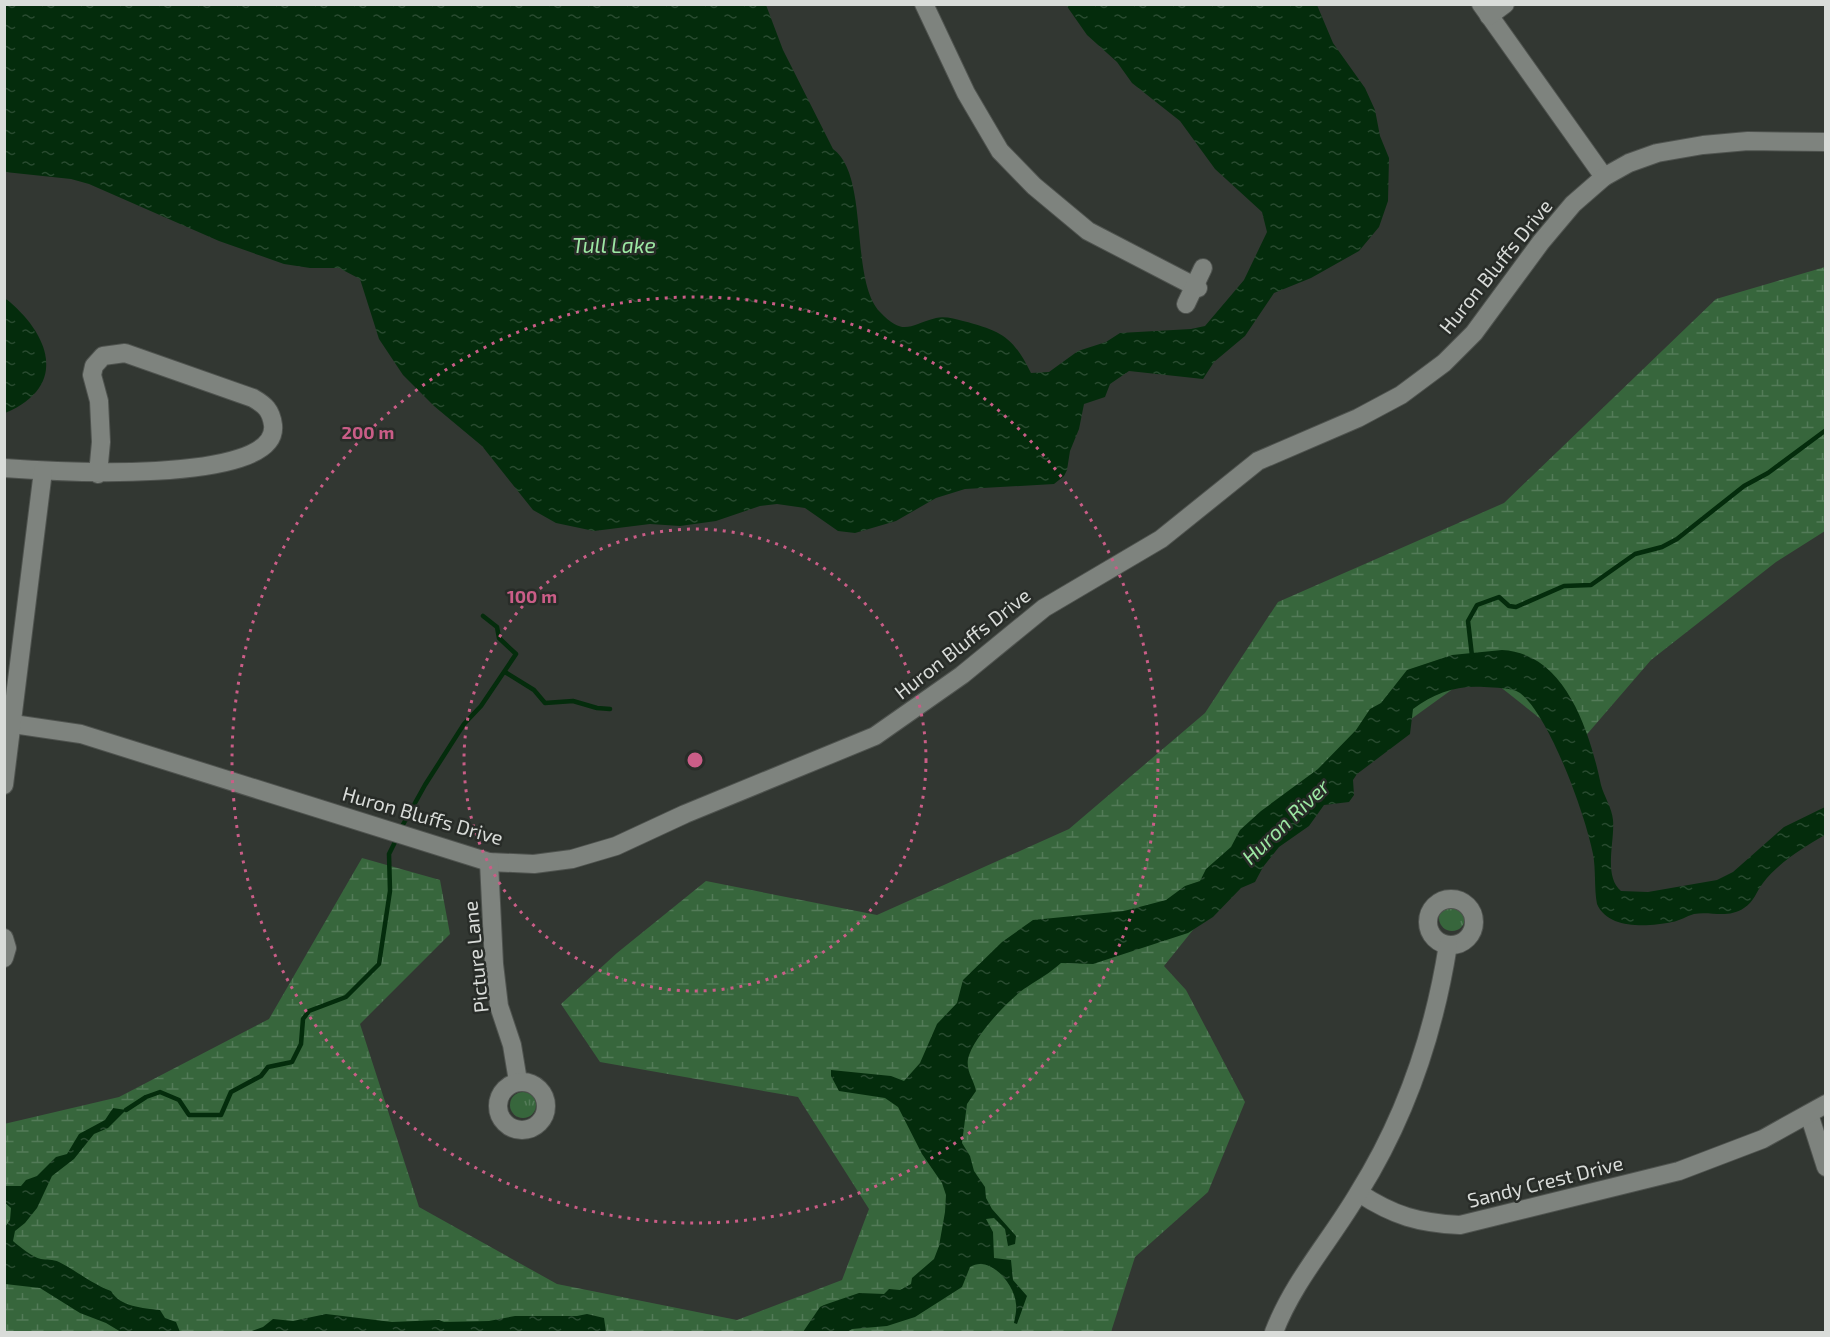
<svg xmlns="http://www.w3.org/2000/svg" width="1830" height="1337" font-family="'Exo 2',sans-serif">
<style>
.grass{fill:url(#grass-tufts)}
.wetland{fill:url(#wetland-marsh)}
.water{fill:url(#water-ripples)}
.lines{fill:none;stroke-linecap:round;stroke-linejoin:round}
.stream{stroke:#042c0c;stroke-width:4.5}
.minor-casing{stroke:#4f534f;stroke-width:20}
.minor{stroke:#7e837e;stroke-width:18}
.ring{fill:none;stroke:#ca5d87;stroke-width:3;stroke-dasharray:3 6}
.labels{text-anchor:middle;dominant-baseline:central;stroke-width:5;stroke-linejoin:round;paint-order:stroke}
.street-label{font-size:20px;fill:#d9dcd9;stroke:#282c28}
.water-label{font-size:21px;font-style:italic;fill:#9ce7a3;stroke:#282c28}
.centre{fill:#ca5d87;stroke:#282c28;stroke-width:3}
.ring-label{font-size:18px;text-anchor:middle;font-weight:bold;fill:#ca5d87;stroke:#282c28;stroke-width:5;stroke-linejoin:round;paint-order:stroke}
</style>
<defs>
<pattern id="grass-tufts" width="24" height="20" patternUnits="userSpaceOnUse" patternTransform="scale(1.5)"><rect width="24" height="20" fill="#37663c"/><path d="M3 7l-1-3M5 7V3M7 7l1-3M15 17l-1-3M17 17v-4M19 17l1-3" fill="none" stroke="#537b58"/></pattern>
<pattern id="wetland-marsh" width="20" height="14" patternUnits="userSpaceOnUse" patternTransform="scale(1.5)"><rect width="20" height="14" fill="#37663c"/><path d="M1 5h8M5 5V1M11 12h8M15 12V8" fill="none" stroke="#537b58"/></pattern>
<pattern id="water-ripples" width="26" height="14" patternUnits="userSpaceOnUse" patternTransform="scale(1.5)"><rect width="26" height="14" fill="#042c0c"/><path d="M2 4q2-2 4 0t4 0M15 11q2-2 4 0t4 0" fill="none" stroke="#284a2f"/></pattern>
</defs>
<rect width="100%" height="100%" fill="#323732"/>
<g class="grass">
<circle cx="1452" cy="918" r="13"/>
<circle cx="523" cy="1105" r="13"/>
</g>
<path class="wetland" d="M1825 267V531L1776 562 1651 660 1576 747 1479 670 1295 803 1164 966 1186 990 1245 1102 1208 1192 1135 1257 1111 1332H5L4 1124 119 1097 269 1019 362 858 440 880 450 934 360 1024 419 1207 557 1284 737 1320 842 1280 869 1209 798 1097 600 1062 561 1004 617 953 706 881 877 915 1069 829 1205 713 1278 602 1504 503 1716 299Z"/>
<g class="water">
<path d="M5 4 766 5 783 50 833 149C870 175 849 280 880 312 904 337 909 325 936 318 945 316 955 319 963 321 1002 331 1013 337 1031 373L1049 372 1078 351 1106 342 1120 333 1191 329 1205 326 1244 280 1267 232 1262 212 1215 169 1180 121 1132 83 1117 62 1087 35 1066 5H1317L1333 43 1365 88 1375 110 1380 136 1389 158 1388 201 1379 227 1359 251 1311 278 1274 293 1245 336 1214 362 1203 379 1129 371 1110 384 1105 397 1084 404 1079 429 1070 451 1067 470 1064 476 1054 484 965 489 936 498 896 521 855 533 838 531 805 508 777 504 760 506 716 521 680 526 650 524 594 531 556 523 533 510 482 446 434 406 403 375 379 339 360 279 339 268H310L284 264 219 241 89 184 71 179 5 172Z"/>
<path d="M5 298C49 333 70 386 5 413Z"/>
<path d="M1502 650C1566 653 1590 733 1601 785 1604 796 1612 808 1613 820 1615 841 1603 876 1621 891L1648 892 1717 880 1733 872 1784 827 1825 807V835C1804 847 1778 863 1763 883 1756 892 1754 902 1744 908 1728 919 1711 911 1694 914 1686 916 1680 921 1672 922 1649 927 1608 930 1597 904 1594 888 1596 870 1593 854 1586 817 1550 716 1520 693 1511 687 1495 688 1484 687 1457 685 1434 693 1413 709L1410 734 1357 774 1353 780 1354 795 1349 802 1324 805 1309 826 1279 847 1263 867 1255 882 1241 888 1213 917 1188 933 1093 964 1061 963C1050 973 1039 979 1027 987 1009 998 972 1039 968 1059 966 1072 974 1080 976 1091L967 1104 962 1143 970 1156 974 1171 985 1187 986 1198 992 1209 1016 1236 1015 1244 1008 1246 1005 1229 994 1218 986 1219 993 1232 994 1258 1011 1260 1013 1280 1027 1296 1017 1324 1014 1323C1015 1317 1017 1310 1016 1304 1015 1285 990 1254 970 1267L962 1287 915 1317 887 1326 852 1329 847 1332H803L820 1307 824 1305 859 1293 884 1294 889 1289 900 1290 911 1284 912 1278 934 1259 939 1246 945 1212 946 1195 942 1183 922 1154 898 1107 885 1098 839 1091 831 1076V1070L891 1076 904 1081 920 1063 937 1024 957 1003 963 980 1002 942 1033 920 1124 911 1166 900 1185 886 1200 881 1206 869 1231 847 1240 830 1261 811 1318 769 1356 730 1370 709 1381 703 1407 670 1452 655Z"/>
<path d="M113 1108 126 1110 108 1128 94 1134 74 1159 52 1176 37 1208 25 1223 15 1231 13 1241C20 1247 32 1257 41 1259 46 1260 53 1259 59 1262 77 1271 92 1284 111 1291 120 1307 143 1308 160 1310L165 1318 176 1322 180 1332H121L106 1323 80 1313 40 1288 5 1284V1227L10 1220 11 1208 5 1203V1186H21L26 1180 37 1176 56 1157 67 1154 79 1134 105 1120Z"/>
<path d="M326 1314 392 1322 439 1320 444 1322 489 1321 515 1316H577L587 1314 604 1318 606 1332H249L263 1327 273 1319 293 1321Z"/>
</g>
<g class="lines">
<g class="stream">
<path d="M1472 656 1468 621 1477 605 1499 597 1509 606 1516 607 1564 586 1591 585 1635 554 1662 547 1677 539 1744 486 1768 473 1826 430"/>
<path d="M505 672 534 690 545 703 573 701 597 708 610 709"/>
<path d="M400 830 425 785 464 724 481 706 516 654 499 638 497 627 483 616"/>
<path d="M126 1110 146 1097 160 1092 179 1100 189 1115H221L231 1092 261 1076 268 1067 292 1062 301 1044 303 1019 309 1011 346 997 379 964 390 891 389 854 397 838"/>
</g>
<g class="minor-casing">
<g id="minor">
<path d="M924 4 966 93 1000 151 1034 186 1088 231 1198 288"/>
<path d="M1481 4 1604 177"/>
<path d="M1489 16 1505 4"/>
<path d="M1186 304 1203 268"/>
<path d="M4 468C44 471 280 487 273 425 271 410 265 405 253 398L125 353 103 356 94 366 92 375 99 401 101 442 98 474"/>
<path d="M13 724 81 734 489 862 534 864 572 859 616 846 685 814 875 736 962 675 1044 608 1161 539 1258 461 1358 418 1401 395 1444 363 1474 333 1541 242 1573 204 1604 177 1629 163 1657 153 1703 145 1748 141 1826 142"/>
<path d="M4 785 43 471"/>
<path d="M489 862 494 964 499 1006 512 1045 518 1081"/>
<circle cx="1451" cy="922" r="23"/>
<path d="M4 938 7 948 4 958"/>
<circle cx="522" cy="1106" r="24"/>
<path d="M1809 1114 1826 1167"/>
<path d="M1359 1193C1394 1216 1419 1223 1460 1225L1679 1171 1763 1139 1826 1104"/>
<path d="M1274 1332C1294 1280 1331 1240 1359 1192 1407 1115 1434 1034 1448 945"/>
</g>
</g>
<use href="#minor" class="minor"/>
</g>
<g class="ring">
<circle cx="695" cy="760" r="231"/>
<circle cx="695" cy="760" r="463"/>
</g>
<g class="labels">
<g class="street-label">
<text transform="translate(1495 266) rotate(-51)">Huron Bluffs Drive</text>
<text transform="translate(962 643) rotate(-38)">Huron Bluffs Drive</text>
<text transform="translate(423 815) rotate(16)">Huron Bluffs Drive</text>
<text transform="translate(475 957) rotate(-96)">Picture Lane</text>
<text transform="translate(1545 1181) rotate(-14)">Sandy Crest Drive</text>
</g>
<g class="water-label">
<text x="614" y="244">Tull Lake</text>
<text transform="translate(1285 821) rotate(-44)">Huron River</text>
</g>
</g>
<circle cx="695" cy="760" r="9" class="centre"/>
<g class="ring-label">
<text x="368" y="439">200 m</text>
<text x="532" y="603">100 m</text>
</g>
<rect width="1830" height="1337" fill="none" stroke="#d9dcd9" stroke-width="12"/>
</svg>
